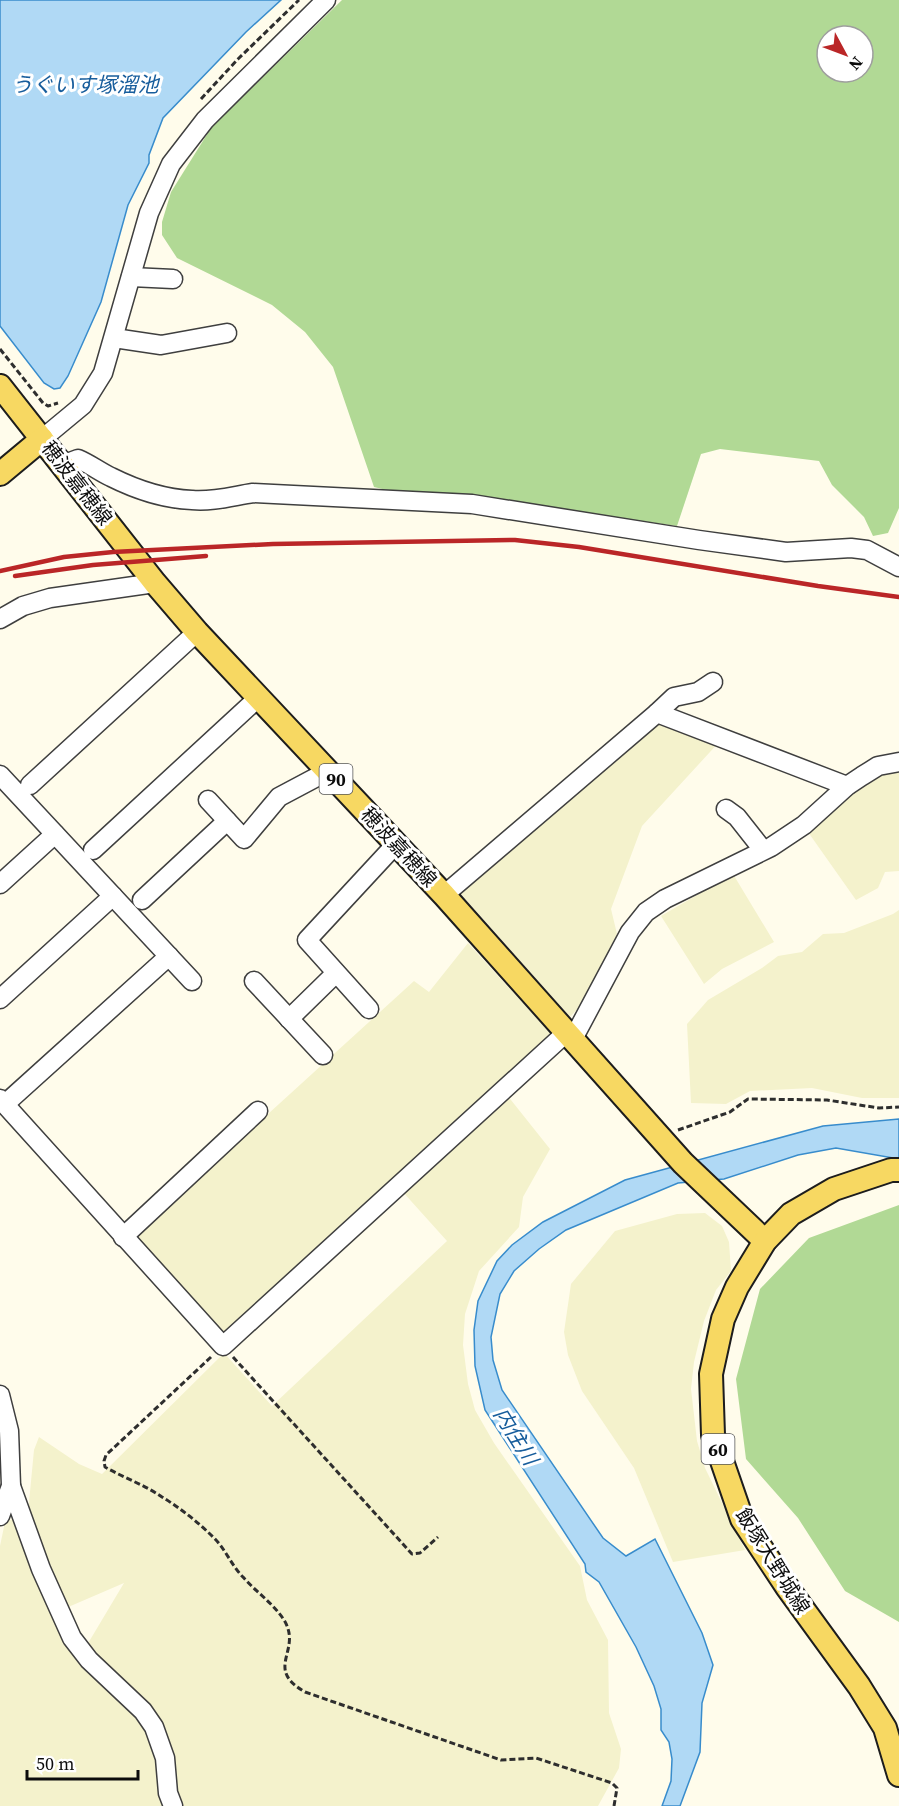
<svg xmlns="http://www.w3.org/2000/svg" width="899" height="1806" font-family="'Source Serif 4','Noto Sans JP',serif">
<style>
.farmland{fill:#f4f2cc;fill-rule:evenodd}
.forest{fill:#b1d995;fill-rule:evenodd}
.water{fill:#b0d9f5;stroke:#388ccc;stroke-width:1.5}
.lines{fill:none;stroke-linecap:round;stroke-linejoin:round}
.minor-casing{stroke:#3f3f3f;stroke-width:21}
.major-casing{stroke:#1d1d1d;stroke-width:26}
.path{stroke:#2e2e2e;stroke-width:3;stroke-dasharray:6 3;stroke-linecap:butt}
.minor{stroke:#fff;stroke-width:18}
.major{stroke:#f7d862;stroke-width:22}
.rail{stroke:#ba2627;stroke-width:4.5}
.labels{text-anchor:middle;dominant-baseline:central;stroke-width:6;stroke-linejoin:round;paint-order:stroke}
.shield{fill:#fff;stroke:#555;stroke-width:1.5}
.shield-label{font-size:18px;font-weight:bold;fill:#0c0c0c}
.street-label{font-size:20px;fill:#0c0c0c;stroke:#fff}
.water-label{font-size:21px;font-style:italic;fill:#175d9c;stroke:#fff}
</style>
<rect width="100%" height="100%" fill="#fffceb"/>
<g class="farmland">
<path d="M663 717 721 740 642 826 611 909 617 934 581 1005 570 1017 457 890Z"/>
<path d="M899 771V871L885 872 878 888 856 900 808 832 857 790 878 776Z"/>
<path d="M733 874 774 942 722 969 704 984 661 916Z"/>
<path d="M899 910V1098H862L812 1088 750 1091 726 1104 691 1103 687 1024 708 1000 762 968 778 956 802 952 823 934 844 933 893 914Z"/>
<path d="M468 943 553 1036 223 1339 132 1238 414 981 429 992Z"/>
<path d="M507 1095 550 1149 523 1197 519 1227 479 1271 465 1314 463 1345 468 1384 475 1410 494 1443 580 1566 587 1600 608 1640 609 1713 621 1749 619 1768 598 1806H0V1546L5 1522 28 1513 34 1450 39 1437 79 1464 102 1474 224 1353 272 1406 447 1241 402 1191ZM124 1583 87 1645H86L66 1608Z"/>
<path d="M705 1213 722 1226 729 1242 731 1271 716 1290 704 1321 694 1362 691 1389 697 1441 705 1468 745 1550 673 1562 634 1468 582 1391 568 1355 564 1332 571 1284 615 1231 677 1214Z"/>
</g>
<g class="forest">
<path d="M342 0H899V508L888 533 873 536 864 517 832 485 819 461 720 449 701 454 677 526 479 498 408 495 374 487 333 367 305 332 272 305 177 258 162 235V222L171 192 211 128ZM827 36H863V72H827Z"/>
<path d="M899 1205V1622L845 1591 798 1518 746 1459 736 1379 760 1289 809 1238Z"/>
</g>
<g class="water">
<path d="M0 0H281L246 32 163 118 149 155V163L128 205 101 302 68 376 60 388 54 389 44 383 0 326Z"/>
<path d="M899 1119V1159L836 1148 798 1155 724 1179 678 1183 566 1230 539 1249 514 1271 500 1294 491 1337 493 1360 502 1390 603 1538 626 1556 655 1539 702 1633 713 1665 702 1703 700 1752 680 1806H662L671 1781 672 1759 669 1742 661 1730V1709L654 1686 636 1647 599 1582 586 1572 585 1564 485 1410 475 1366 474 1330 478 1301 497 1261 512 1245 543 1222 625 1180 823 1126Z"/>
</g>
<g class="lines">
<g class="minor-casing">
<g id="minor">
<path d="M131 277 173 279"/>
<path d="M114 338 161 345 227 333"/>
<path d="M42 439 83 405 103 373 149 213 171 164 205 120 326 0"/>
<path d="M62 465 78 459C90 464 100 472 111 477 135 489 165 499 192 500 212 502 233 496 253 493L472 504 699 540 786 552 851 548 867 550 899 567"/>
<path d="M0 619 23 606 50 598 155 583"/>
<path d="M657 713 674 697 698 692 713 682"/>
<path d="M0 775 192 981"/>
<path d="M30 785 197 632"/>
<path d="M208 800 244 839 279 797 328 771"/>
<path d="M726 809 737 817 763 850"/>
<path d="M93 850 259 697"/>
<path d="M0 884 55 834"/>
<path d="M444 895 657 713 847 786"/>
<path d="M142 900 227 821"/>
<path d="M254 981 323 1055"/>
<path d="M0 999 113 896"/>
<path d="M369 1009 307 940 396 844"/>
<path d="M289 1019 336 973"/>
<path d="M573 1039 630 932 646 912 665 899 771 847 804 825 847 786 862 776 878 766 899 762"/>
<path d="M0 1099 223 1346 567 1032"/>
<path d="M5 1104 169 956"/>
<path d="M123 1237 258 1111"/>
<path d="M0 1395 9 1431 11 1486 41 1569 72 1638 89 1660 143 1711 154 1727 165 1758 168 1793 173 1806"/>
<path d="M0 1516 11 1486"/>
</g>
</g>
<g class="major-casing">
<g id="major">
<path d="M0 386 155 583 197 632 444 895 683 1163 765 1241"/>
<path d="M0 474 42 439"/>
<path d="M899 1170H891L834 1189 791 1214 765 1241 737 1287 723 1319 711 1374 713 1435 742 1519 787 1587 859 1686 885 1728 899 1775"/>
</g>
</g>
<g class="path">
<path d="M201 99 238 59 299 0"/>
<path d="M0 349 43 403 48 406 58 403"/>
<path d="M678 1130 730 1112 748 1099 827 1100 879 1108 899 1107"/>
<path d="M211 1357 106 1455 104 1461 105 1467C124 1478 145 1485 162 1497 180 1508 198 1522 213 1537 225 1548 231 1565 243 1577 256 1592 273 1603 284 1620 303 1651 263 1668 305 1692L501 1760 536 1758 612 1783 617 1788 614 1806"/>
<path d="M233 1357 412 1554 420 1553 438 1537"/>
</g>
<use href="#minor" class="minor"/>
<use href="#major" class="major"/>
<g class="rail">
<path d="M0 571 64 557 113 552 273 544 515 540 579 547 818 586 899 597"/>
<path d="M15 576 93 565 206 556"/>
</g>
</g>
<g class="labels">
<g class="shield">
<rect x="319.5" y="764" width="33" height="30" rx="4.5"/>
<rect x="701.5" y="1434" width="33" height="30" rx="4.5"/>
</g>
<g class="shield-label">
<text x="336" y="779">90</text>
<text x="718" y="1449">60</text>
</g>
<g class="street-label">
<text transform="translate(77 483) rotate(52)">穂波嘉穂線</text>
<text transform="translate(399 847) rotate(47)">穂波嘉穂線</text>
<text transform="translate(773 1561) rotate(58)">飯塚大野城線</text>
</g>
<g class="water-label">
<text x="85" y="84">うぐいす塚溜池</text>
<text transform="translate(516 1436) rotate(58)">内住川</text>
</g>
</g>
<g transform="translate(845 54) rotate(131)"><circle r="28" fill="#ffffff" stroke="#9e9e9e" stroke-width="1.5"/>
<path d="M0-4.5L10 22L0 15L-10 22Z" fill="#ba2627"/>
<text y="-9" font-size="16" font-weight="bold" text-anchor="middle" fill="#0c0c0c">N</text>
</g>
<path d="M27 1770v9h111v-9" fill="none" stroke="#0c0c0c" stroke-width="3"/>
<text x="36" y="1770" font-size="18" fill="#0c0c0c" stroke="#ffffff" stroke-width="4.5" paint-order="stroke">50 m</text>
</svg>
